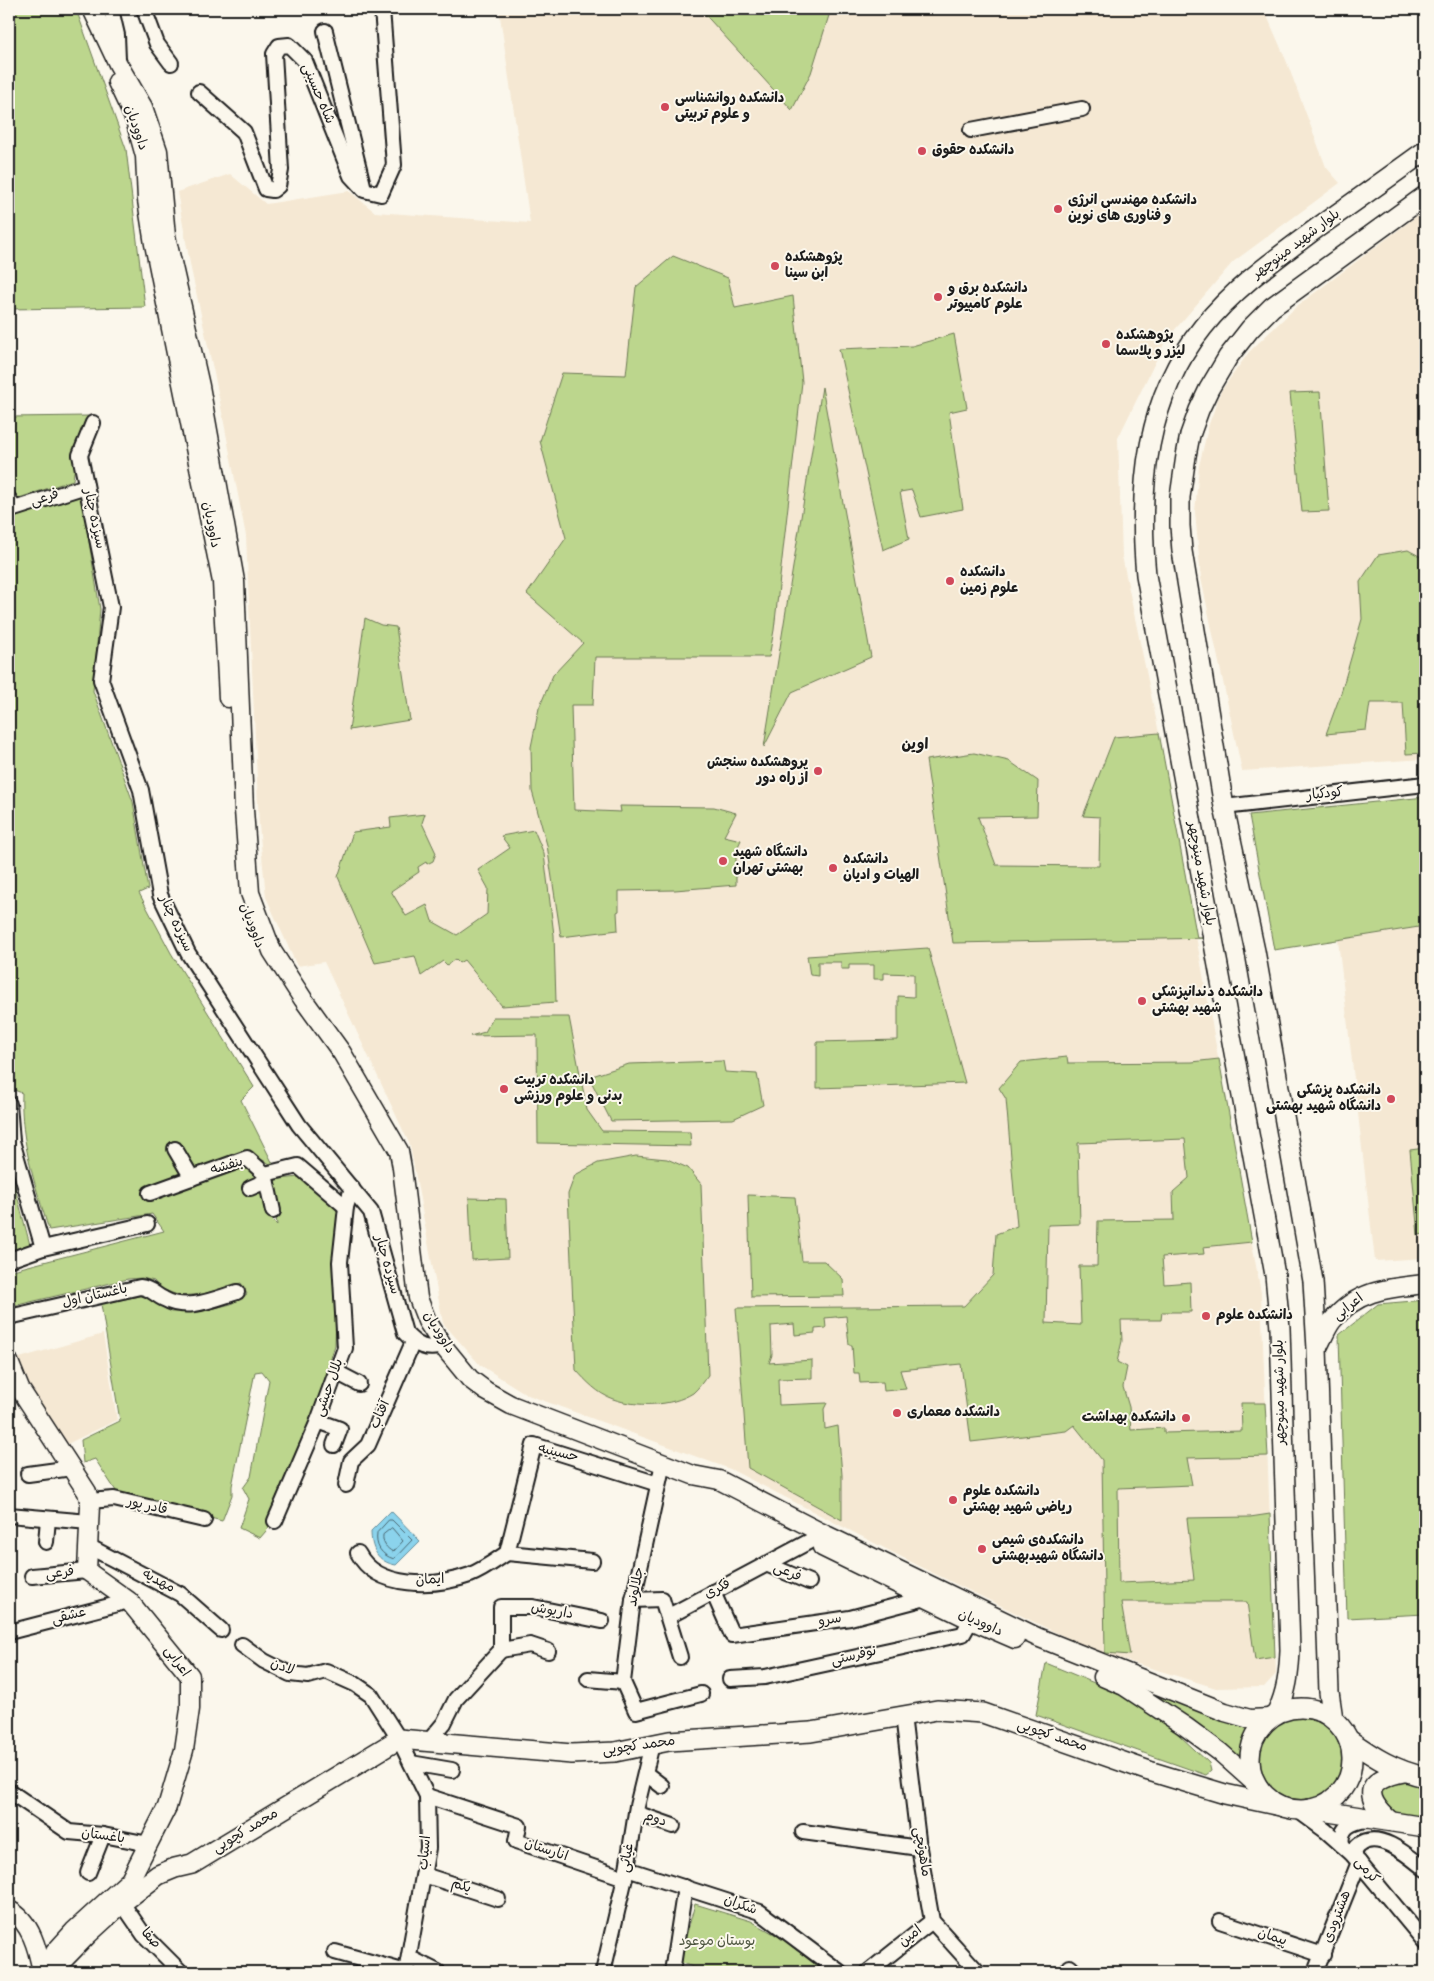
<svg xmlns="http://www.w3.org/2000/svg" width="1434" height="1981" font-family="'Gochi Hand','Playpen Sans Arabic',sans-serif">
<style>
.built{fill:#f5e8d3}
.green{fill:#bcd68d;stroke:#6c7954;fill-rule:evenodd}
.water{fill:#8bd3ec;stroke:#5f8a99}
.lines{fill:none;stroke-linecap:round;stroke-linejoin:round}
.shore{stroke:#48656f;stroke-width:1}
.minor-casing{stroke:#1c1c1c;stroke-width:18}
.tertiary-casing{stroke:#1c1c1c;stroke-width:21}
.secondary-casing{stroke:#1c1c1c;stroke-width:22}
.minor{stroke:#fbf7ec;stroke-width:14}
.tertiary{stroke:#fbf7ec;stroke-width:18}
.secondary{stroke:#fbf7ec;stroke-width:19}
.poi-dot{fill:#d1495b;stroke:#fbf7ec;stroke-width:2}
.labels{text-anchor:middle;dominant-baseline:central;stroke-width:4;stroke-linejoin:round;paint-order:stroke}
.street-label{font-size:14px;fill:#1c1c1c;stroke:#fbf7ec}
.poi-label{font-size:14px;font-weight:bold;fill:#1c1c1c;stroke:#fbf7ec;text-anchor:start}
.park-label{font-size:14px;fill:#4c543e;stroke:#fbf7ec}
.neighbourhood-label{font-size:15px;font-weight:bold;fill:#1c1c1c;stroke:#fbf7ec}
</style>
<rect width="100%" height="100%" fill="#fbf7ec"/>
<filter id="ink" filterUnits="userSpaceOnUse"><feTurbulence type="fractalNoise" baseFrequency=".02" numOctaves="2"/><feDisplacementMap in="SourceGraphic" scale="10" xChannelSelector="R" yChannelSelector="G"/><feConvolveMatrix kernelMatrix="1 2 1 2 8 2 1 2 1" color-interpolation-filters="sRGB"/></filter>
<g filter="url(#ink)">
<g class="built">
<path d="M499 9H1264L1286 60 1326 167 1340 183 1233 262 1166 340 1118 438 1122 556 1159 733 1261 1293 1276 1674 1264 1687 1216 1688 1092 1650 933 1573 730 1469 528 1395 480 1365 443 1323 410 1145 324 962 297 966 266 897 259 825 246 536 217 387 191 269 177 192 230 174 266 204 349 191 375 212 530 223Z"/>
<path d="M1425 210V759L1242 771 1201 578 1195 512 1199 466 1209 424 1221 391 1249 352 1297 306Z"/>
<path d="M1425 926V1258L1375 1261 1338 940Z"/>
<path d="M103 1334 117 1420 65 1445 24 1384 16 1359Z"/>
</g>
<g class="green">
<path d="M9 9H76L126 149 145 307 9 309Z"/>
<path d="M700 9H831L811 73 792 110Z"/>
<path d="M673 256 728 278 735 308 793 296 802 382 774 630 769 657H595L593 705H571L574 810 621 812 620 806 714 807 736 813 724 836 741 840 736 851V885L675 890 619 891V911L617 912 618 930 561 937 547 845 532 791 531 747 539 708 553 675 583 643 527 594 566 538 540 441 562 373 626 375 636 287Z"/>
<path d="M954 334 967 408 949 412 963 509 921 517 912 490 900 492 909 539 883 550 839 349 912 346Z"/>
<path d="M822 387 871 657 792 692 764 747Z"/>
<path d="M1320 392 1329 511 1302 512 1290 393Z"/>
<path d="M89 416 77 449 73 480 16 499 9 504V417Z"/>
<path d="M81 493 100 609 93 691 133 802 148 889 139 893 171 953 254 1087 241 1100 274 1166 247 1152 185 1175 248 1164 260 1179 270 1218 277 1225 272 1180 299 1177 340 1207 335 1345 313 1418 278 1517 260 1538 239 1528 249 1499 243 1488 251 1477 269 1380 262 1371 255 1372 232 1486V1495L222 1521 118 1494 95 1459 83 1463 81 1440 120 1421 101 1304 144 1295 171 1312H198L231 1304 247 1294 241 1283 203 1294 180 1296 159 1288 154 1281 142 1278 128 1279 9 1307V1271L164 1231 152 1214 49 1230C35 1185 20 1141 22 1093L9 1088V514Z"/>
<path d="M1408 550 1425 559V686L1423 717H1425V753L1406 754 1403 703H1370L1366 730 1326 734 1341 693 1362 619 1360 582 1378 555Z"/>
<path d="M365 618 381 625 396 627 410 720 349 730Z"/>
<path d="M1159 733 1197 938H1212L953 943 926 760 974 753 1009 761 1038 781 1037 816 978 817 996 865 1099 866 1100 817 1083 816 1114 737Z"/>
<path d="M1425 797V926L1274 950 1249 815Z"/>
<path d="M425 814 422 823 436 853 433 861 427 864 426 862 418 867 419 872 391 891 406 916 427 905 432 921 457 935 487 914 488 888 478 870 510 848 501 836 534 830 544 854 554 935 556 1002 502 1006 464 960 459 963 455 959 447 965 443 961 421 976 415 956 375 963 338 877 353 832 391 827 390 818Z"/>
<path d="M928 948 965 1083 817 1088V1042L898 1040V996L914 997V974L884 973V979H874V965H849V969H841V962H818V976L810 975 807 956Z"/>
<path d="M493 1017H569L587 1110 602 1131 690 1132 691 1146 538 1143 537 1035 470 1036 485 1032Z"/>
<path d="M1067 1057 1068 1063 1192 1062 1219 1059 1252 1242 1203 1247 1204 1254 1162 1257 1164 1284 1190 1282 1191 1312H1162L1161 1320H1121L1122 1341 1117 1362 1127 1367 1123 1387 1129 1407 1131 1430 1164 1428V1433L1242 1431 1241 1403H1265L1268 1456 1187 1458 1192 1485 1118 1488 1119 1583 1194 1580 1187 1518 1250 1517 1270 1514 1275 1657 1255 1660 1247 1602H1121L1130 1655 1105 1653 1102 1460 1074 1425 1066 1431 971 1442 961 1364 900 1370 906 1389 884 1391 883 1382 860 1383 859 1373H854L852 1345H849L846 1316 825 1318 826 1328 815 1329V1333L795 1335 794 1324 771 1326 772 1355 769 1363 812 1360V1378L778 1379 779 1405 827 1403 824 1409 825 1429 838 1426 842 1475V1520L748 1468 736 1308 964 1306 993 1275 996 1234 1017 1226 1006 1099 999 1088 1021 1062ZM1185 1139 1189 1178 1173 1192 1174 1220 1098 1221 1097 1266H1079L1081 1325 1046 1323 1048 1225 1080 1224 1078 1143Z"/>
<path d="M723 1061 725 1072 757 1074 763 1105 733 1119 611 1121 589 1077 629 1064Z"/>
<path d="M1425 1148V1234L1418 1235 1410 1150Z"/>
<path d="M636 1156 667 1159 688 1168 701 1184 708 1375C703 1381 699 1388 693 1393 671 1407 636 1407 613 1399 598 1394 586 1381 576 1370L568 1194 575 1175 598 1163Z"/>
<path d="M9 1165 30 1245 9 1253Z"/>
<path d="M748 1195 795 1197 802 1261H824L843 1279 844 1296 751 1297Z"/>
<path d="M469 1198 506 1199 508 1258 472 1260Z"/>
<path d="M1425 1300V1614L1347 1618 1339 1335 1378 1304Z"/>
<path d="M1046 1663 1111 1690 1165 1722 1209 1763 1211 1771 1206 1775 1036 1715Z"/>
<path d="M1142 1689 1164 1693 1254 1726C1241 1742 1242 1748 1245 1767Z"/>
<circle cx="1302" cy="1758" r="43"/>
<path d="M1385 1780 1425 1782V1821L1394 1816 1379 1799Z"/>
<path d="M695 1904 751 1921 783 1939 824 1972H707L679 1962Z"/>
</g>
<path class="water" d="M391 1511 420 1541 396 1565C377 1562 371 1548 371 1531Z"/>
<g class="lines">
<g class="shore">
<path d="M389 1520H392L412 1540 394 1559C381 1555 375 1546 377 1533Z"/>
<path d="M392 1528 403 1541 393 1552C386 1548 382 1543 383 1535Z"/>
</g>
<g class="minor-casing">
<g id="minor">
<path d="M111 9 117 35 118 60"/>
<path d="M144 9 157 44 171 63"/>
<path d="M325 31 364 189"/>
<path d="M199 92 244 132 266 189 273 190 278 186 281 170 274 54 279 46 289 45 305 61 351 176 364 190 381 194 394 165 382 9"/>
<path d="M971 130 1082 109"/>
<path d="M93 423 80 455 111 607 101 680 141 790 160 895 188 953 299 1125 371 1212 405 1333C417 1346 426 1351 443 1346"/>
<path d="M9 499 14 509 86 486"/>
<path d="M1224 807 1425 784"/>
<path d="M9 1104 12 1141 43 1248 9 1260"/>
<path d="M175 1149 192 1178"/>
<path d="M265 1174 298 1166 346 1207"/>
<path d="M265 1174 273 1211"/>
<path d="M250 1188 266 1181"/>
<path d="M150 1193 247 1158 265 1174"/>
<path d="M43 1248 147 1224"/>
<path d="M9 1317 140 1287C151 1288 155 1295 164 1299 187 1312 214 1299 237 1292"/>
<path d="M336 1372 359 1384"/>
<path d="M318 1421 340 1429 334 1445"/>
<path d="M663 1463 633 1600 623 1682 636 1711 701 1694"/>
<path d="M28 1474 72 1468"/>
<path d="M346 1485 351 1461 368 1445 413 1342"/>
<path d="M89 1501 114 1499 204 1520"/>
<path d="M9 1515 89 1522"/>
<path d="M275 1521 318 1421 345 1348 340 1262 346 1207 352 1188"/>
<path d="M46 1542 48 1519"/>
<path d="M88 1546 180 1594 221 1630"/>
<path d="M358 1553C377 1590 436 1587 470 1575 483 1570 495 1561 507 1553"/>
<path d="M507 1553 534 1445 658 1484"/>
<path d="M507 1553 592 1561"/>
<path d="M766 1564 809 1582"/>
<path d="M32 1576 87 1571"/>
<path d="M713 1592 732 1635 850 1618 926 1598"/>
<path d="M633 1600 662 1599 680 1657"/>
<path d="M669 1616 810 1541"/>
<path d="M9 1632 129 1601"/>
<path d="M242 1645 264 1661 290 1674 308 1676 326 1671 355 1684 371 1695 399 1739 427 1796 428 1848 406 1972"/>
<path d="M501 1650 530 1645 548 1651"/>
<path d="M588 1679 623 1682"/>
<path d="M730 1679 765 1677 963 1634 971 1620"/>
<path d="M903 1715 919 1848 932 1921 978 1972"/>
<path d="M429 1741 444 1723 456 1699 501 1650V1607H533L602 1621"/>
<path d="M411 1763 452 1770"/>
<path d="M645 1773 662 1786"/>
<path d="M9 1791 69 1832 103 1835 149 1844"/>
<path d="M427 1796 519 1826 516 1841 625 1878"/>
<path d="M1296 1809 1326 1831 1352 1854 1425 1942"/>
<path d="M636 1813 673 1826"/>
<path d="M803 1832 919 1848"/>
<path d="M1342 1845C1339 1828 1351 1822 1367 1820"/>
<path d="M1352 1854C1354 1851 1356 1847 1359 1845 1379 1829 1410 1857 1425 1869"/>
<path d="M627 1869 760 1912 840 1972"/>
<path d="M88 1873 103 1835"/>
<path d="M424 1875 498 1899"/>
<path d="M122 1903 144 1935 181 1972"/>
<path d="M1220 1921 1323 1955"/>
<path d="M335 1952 406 1972"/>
<path d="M410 1958 438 1972"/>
<path d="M1070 1967 1075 1972"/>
<path d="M603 1972 627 1869 637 1806 652 1744"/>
<path d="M672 1972 685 1887"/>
<path d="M868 1972 932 1921"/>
<path d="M1315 1972 1359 1862"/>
</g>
</g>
<g class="tertiary-casing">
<g id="tertiary">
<path d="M92 9 118 64 143 107 158 151 166 236 200 386 235 581 244 810 250 893 272 951 303 999 342 1053 399 1151 402 1168 418 1298 427 1321 443 1346 470 1379 486 1391 511 1405 693 1475 719 1480 820 1532 1037 1637 1225 1712 1250 1719 1270 1718"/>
<path d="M117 82 135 120 145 156 147 200 154 244 222 582 228 698"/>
<path d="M1317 1349C1322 1340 1326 1329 1332 1321 1357 1290 1388 1288 1425 1284"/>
<path d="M9 1362 20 1389 87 1492 90 1505 87 1571 129 1601 190 1676V1709L184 1750 167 1807 130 1880 74 1931 55 1952 47 1972"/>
<path d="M822 1547 971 1620 1015 1639"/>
<path d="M1103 1677 1124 1686 1186 1727 1220 1752 1258 1786"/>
<path d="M9 1910C31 1921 38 1950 42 1972"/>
</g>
</g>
<g class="secondary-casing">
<g id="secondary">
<circle cx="1301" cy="1759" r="51"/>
<path d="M1277 1713C1287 1691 1289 1674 1290 1650L1280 1328 1275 1275 1146 575C1138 487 1146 398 1203 327 1235 287 1277 258 1317 228 1353 203 1389 177 1425 151"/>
<path d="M1333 1719 1329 1692 1317 1349 1313 1281 1255 951 1224 807 1182 551 1180 526V497L1186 456 1190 435 1199 410 1209 389 1228 357 1250 329 1272 307 1425 196"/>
<path d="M1348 1739C1375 1758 1394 1770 1425 1777"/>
<path d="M1309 1809 1425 1827"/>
<path d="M1390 1821C1361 1795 1367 1779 1404 1772"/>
<path d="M51 1972 87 1935 122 1903 158 1875 175 1868 192 1864 399 1739 572 1754 615 1752 669 1741 811 1732 937 1710 983 1713 1149 1771 1225 1794 1285 1807"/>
</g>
</g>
<use href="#minor" class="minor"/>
<use href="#tertiary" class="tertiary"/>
<use href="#secondary" class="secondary"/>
</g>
</g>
<g class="poi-dot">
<circle cx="665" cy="107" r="5"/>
<circle cx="922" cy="151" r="5"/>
<circle cx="1058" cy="209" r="5"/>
<circle cx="775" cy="266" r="5"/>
<circle cx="938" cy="297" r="5"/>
<circle cx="1106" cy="344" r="5"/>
<circle cx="950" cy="581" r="5"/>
<circle cx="818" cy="771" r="5"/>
<circle cx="723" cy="861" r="5"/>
<circle cx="833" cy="868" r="5"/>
<circle cx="1142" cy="1001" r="5"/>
<circle cx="504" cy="1089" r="5"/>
<circle cx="1391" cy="1099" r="5"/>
<circle cx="1206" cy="1316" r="5"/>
<circle cx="897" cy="1413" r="5"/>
<circle cx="1186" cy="1418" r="5"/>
<circle cx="953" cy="1500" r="5"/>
<circle cx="982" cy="1549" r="5"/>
</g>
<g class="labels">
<g class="street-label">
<text transform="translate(317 94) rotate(67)">شاه حسینی</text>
<text transform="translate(135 128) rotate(71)">داوودیان</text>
<text transform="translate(1297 245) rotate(-37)">بلوار شهید مینوچهر</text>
<text transform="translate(45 499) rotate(-18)">فرعی</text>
<text transform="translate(93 519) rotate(78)">سیزده چنار</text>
<text transform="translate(210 525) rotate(79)">داوودیان</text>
<text transform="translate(1325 795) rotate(-6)">کودکیار</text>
<text transform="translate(1200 874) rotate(80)">بلوار شهید مینوچهر</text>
<text transform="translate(175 924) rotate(65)">سیزده چنار</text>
<text transform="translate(251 926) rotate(69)">داوودیان</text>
<text transform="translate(227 1167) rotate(-16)">بنفشه</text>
<text transform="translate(386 1265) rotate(74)">سیزده چنار</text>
<text transform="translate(95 1297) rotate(-13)">باغستان اول</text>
<text transform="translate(1349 1308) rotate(-38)">اعرابی</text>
<text transform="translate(438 1333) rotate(58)">داوودیان</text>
<text transform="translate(330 1388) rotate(-70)">بلال حبشی</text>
<text transform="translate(1281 1392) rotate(-91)">بلوار شهید مینوچهر</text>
<text transform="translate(381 1415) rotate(-66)">آفتاب</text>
<text transform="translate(558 1454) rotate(14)">حسینیه</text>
<text transform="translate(147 1507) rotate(13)">قادر پور</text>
<text transform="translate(787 1573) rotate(23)">فرعی</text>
<text transform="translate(60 1574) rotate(-6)">فرعی</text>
<text transform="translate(430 1581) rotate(-3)">ایمان</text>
<text transform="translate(158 1582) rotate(28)">مهدیه</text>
<text transform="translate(637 1587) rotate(-79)">جلالوند</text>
<text transform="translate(718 1590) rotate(-28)">فکری</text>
<text transform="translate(552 1612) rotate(10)">داریوش</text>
<text transform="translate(69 1617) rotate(-14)">عشقی</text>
<text transform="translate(830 1621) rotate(-8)">سرو</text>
<text transform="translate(980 1624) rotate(24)">داوودیان</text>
<text transform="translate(854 1657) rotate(-13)">نوفرستی</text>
<text transform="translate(176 1662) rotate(55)">اعرابی</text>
<text transform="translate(282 1668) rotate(21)">لادن</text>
<text transform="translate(1052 1737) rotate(19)">محمد کچویی</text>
<text transform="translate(639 1747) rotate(-8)">محمد کچویی</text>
<text transform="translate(655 1820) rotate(19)">دوم</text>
<text transform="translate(246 1832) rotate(-31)">محمد کچویی</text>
<text transform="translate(103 1837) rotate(8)">باغستان</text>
<text transform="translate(546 1851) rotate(19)">انارستان</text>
<text transform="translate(921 1852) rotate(81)">ماهوتچی</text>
<text transform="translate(426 1853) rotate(-85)">اسیاب</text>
<text transform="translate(628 1858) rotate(-80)">غیاثی</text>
<text transform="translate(1366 1871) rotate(50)">کرمی</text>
<text transform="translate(461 1887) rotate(18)">یکم</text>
<text transform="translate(740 1906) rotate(20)">شکران</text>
<text transform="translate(1338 1917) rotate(-69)">هشترودی</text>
<text transform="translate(911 1937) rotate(-38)">امین</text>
<text transform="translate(1272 1938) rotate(18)">پیمان</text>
<text transform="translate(150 1939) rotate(48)">صفا</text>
</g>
<g class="poi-label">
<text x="675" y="99">دانشکده روانشناسی<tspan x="675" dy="16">و علوم تربیتی</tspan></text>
<text x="932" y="151">دانشکده حقوق</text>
<text x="1068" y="201">دانشکده مهندسی انرژی<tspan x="1068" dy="16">و فناوری های نوین</tspan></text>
<text x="785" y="258">پژوهشکده<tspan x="785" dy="16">ابن سینا</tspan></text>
<text x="948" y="289">دانشکده برق و<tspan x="948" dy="16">علوم کامپیوتر</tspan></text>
<text x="1116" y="336">پژوهشکده<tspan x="1116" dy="16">لیزر و پلاسما</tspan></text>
<text x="960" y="573">دانشکده<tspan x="960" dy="16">علوم زمین</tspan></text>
<text x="808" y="763" text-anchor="end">پروهشکده سنجش<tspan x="808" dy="16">از راه دور</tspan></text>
<text x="733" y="853">دانشگاه شهید<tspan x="733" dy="16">بهشتی تهران</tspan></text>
<text x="843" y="860">دانشکده<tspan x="843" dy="16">الهیات و ادیان</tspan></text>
<text x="1152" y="993">دانشکده دندانپزشکی<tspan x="1152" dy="16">شهید بهشتی</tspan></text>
<text x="514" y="1081">دانشکده تربیت<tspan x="514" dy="16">بدنی و علوم ورزشی</tspan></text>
<text x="1381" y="1091" text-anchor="end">دانشکده پزشکی<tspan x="1381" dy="16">دانشگاه شهید بهشتی</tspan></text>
<text x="1216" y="1316">دانشکده علوم</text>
<text x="907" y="1413">دانشکده معماری</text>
<text x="1176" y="1418" text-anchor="end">دانشکده بهداشت</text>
<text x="963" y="1492">دانشکده علوم<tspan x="963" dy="16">ریاضی شهید بهشتی</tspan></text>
<text x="992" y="1541">دانشکده‌ی شیمی<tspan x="992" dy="16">دانشگاه شهیدبهشتی</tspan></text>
</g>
<g class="park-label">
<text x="717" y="1942">بوستان موعود</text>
</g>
<g class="neighbourhood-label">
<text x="915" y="746">اوین</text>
</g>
</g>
<rect width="1434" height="1981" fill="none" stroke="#fbf7ec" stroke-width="30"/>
<rect x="15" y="15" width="1404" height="1951" fill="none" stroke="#1c1c1c" stroke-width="2" filter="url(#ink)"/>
</svg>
